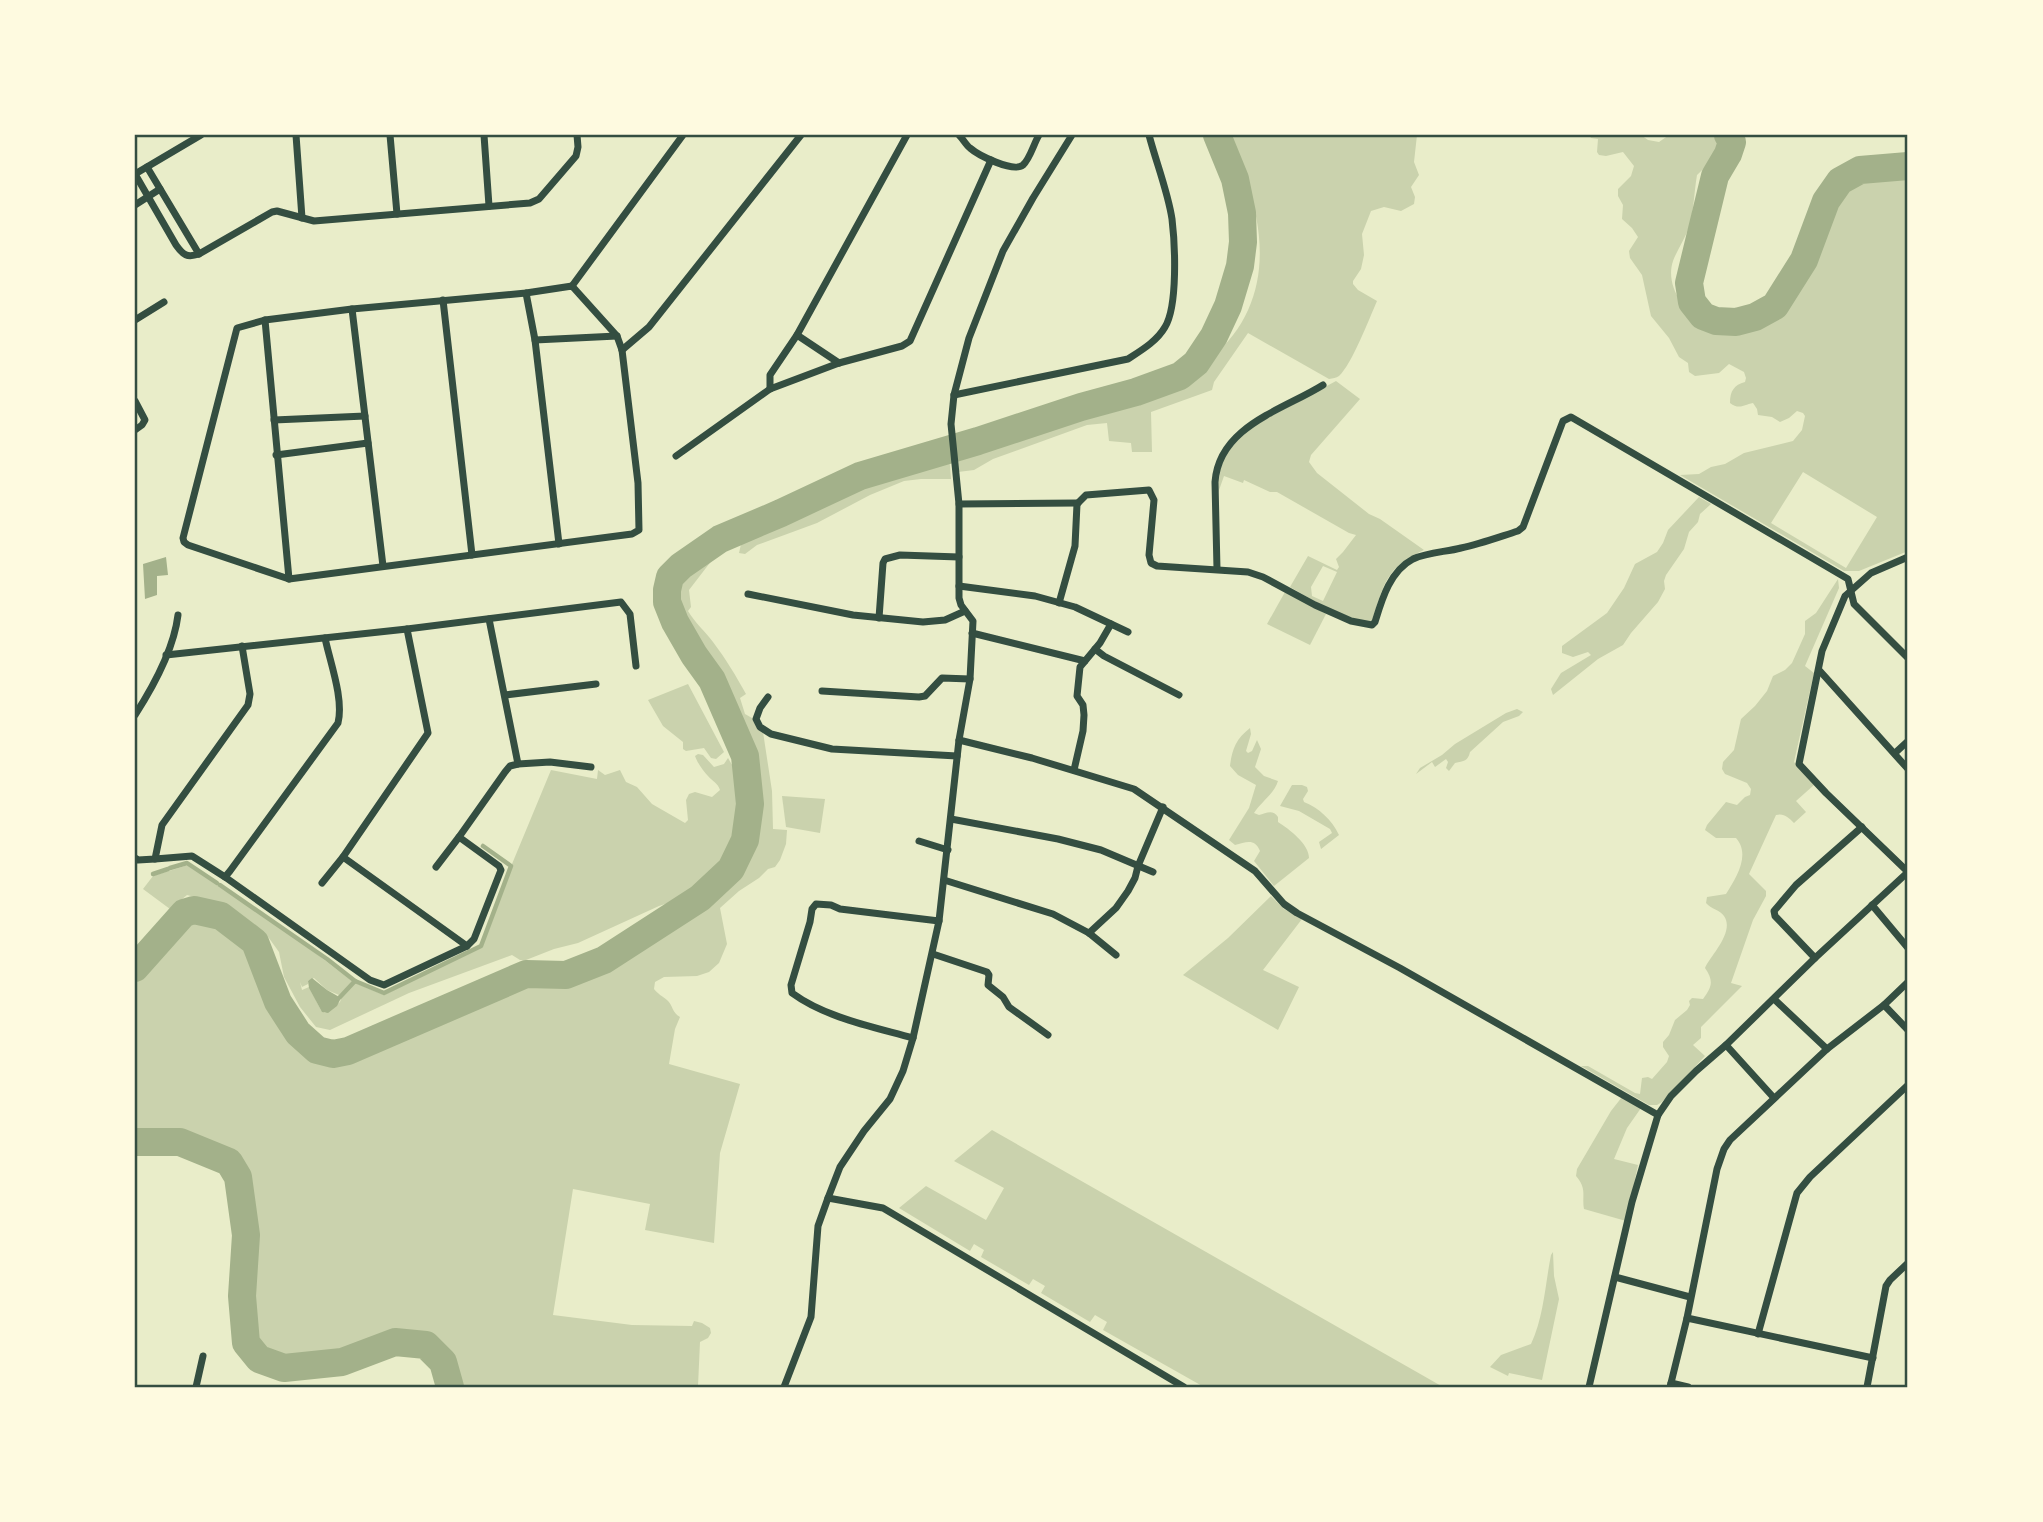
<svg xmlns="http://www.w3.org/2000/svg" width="2043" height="1522" font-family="'Public Sans',sans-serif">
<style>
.green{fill:#cad2ad;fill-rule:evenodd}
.water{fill:#a3b18a}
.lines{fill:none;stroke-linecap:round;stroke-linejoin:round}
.stream{stroke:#a3b18a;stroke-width:4.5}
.river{stroke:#a3b18a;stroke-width:28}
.minor{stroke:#344e41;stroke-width:7}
.neatline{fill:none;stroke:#344e41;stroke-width:2.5}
</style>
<rect width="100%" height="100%" fill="#e9edc9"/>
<g class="green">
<path d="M1226 135H1417L1414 162 1419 175 1411 187 1415 197 1414 204 1401 211 1384 207 1371 211 1362 234 1364 255 1361 269 1353 281V284L1358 290 1377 301C1369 319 1352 364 1339 376 1336 378 1333 378 1329 379L1248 333 1214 382 1212 390 1151 412 1152 452H1132L1131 443 1109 441 1107 423 1087 425 993 459 974 470 958 472 956 454 1059 425C1074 415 1091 413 1108 407 1122 403 1135 396 1148 393 1158 390 1170 390 1179 386 1192 380 1201 366 1211 358 1266 312 1269 247 1247 183 1241 167 1232 151 1226 135Z"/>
<path d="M1589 135H1641L1648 140 1659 142 1669 135H1719L1724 139 1726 147 1697 175C1694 192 1694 210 1689 227 1685 239 1677 250 1673 261 1665 285 1683 312 1705 322 1715 325 1726 331 1736 330 1777 327 1808 271 1822 236 1827 225 1829 206 1838 197 1855 180 1885 178 1908 179V551L1859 571H1844L1680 475 1699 474 1711 467 1725 464 1744 453 1793 441 1802 430 1805 416 1803 413 1797 411 1789 418 1780 422 1772 417 1758 415 1757 409 1753 403C1743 405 1739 410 1730 403 1730 391 1734 385 1745 382L1746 378 1744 372 1729 364 1719 373 1695 376 1689 372 1688 363 1679 357 1669 338 1651 316 1642 275 1630 258 1629 251 1638 237 1632 228 1622 219 1623 205 1618 196V189L1631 176 1634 166 1623 152 1606 156 1599 155 1597 152 1598 139 1591 138ZM1803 472 1877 517 1846 568 1771 523Z"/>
<path d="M1336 381 1360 399 1311 455 1309 462 1317 473 1369 514 1380 519 1424 550C1385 568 1385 583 1372 620L1369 622H1362L1323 606 1290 587 1308 556 1337 570 1339 567 1336 559 1343 552 1356 535 1349 533 1277 492H1270L1244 480 1243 483 1224 476 1218 493 1217 478 1223 459 1244 431ZM1323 566 1337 572 1323 601 1312 596 1311 587Z"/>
<path d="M949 453 951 479H921L904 481 870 495 817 523 757 545 745 554 739 553 742 540 863 484Z"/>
<path d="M1699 497 1711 504 1700 514 1698 522 1689 532 1684 549 1666 575 1664 581 1665 589 1658 602 1631 633 1623 645 1598 659 1553 695 1551 689 1561 673 1591 655 1588 652 1573 657 1562 653V646L1607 613 1624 588 1635 564 1657 552 1663 543 1668 530Z"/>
<path d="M719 551 689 590 691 607 688 611C695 623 705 631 713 642 726 659 736 676 746 694L740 698 745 714 752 718 763 732 772 791 773 829 787 830 786 844 780 860 775 867 768 869 759 878 739 891 720 908 727 944 719 963 709 972 697 976 664 977 655 982 654 989C658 994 662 996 667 1000 673 1005 672 1013 680 1017L675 1029 669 1064 740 1084 720 1153 714 1243 645 1230 650 1204 573 1189 553 1315 632 1325 692 1326 694 1321 702 1323 710 1328 711 1333 708 1338 700 1342 698 1386 712 1387H460L452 1357 430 1337 394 1333 340 1353 285 1358 265 1351 255 1339 252 1296 255 1235 247 1174 235 1155 181 1132H135V983L159 953 189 921 195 920 217 924 248 948 270 1006 291 1040 313 1060H350L528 983 568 984 608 968 706 905 738 874 754 842 760 804 755 752 720 675 687 624 677 600 679 581 687 573Z"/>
<path d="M1838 579 1839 588 1805 666 1814 673 1794 762 1814 785 1796 801 1806 812 1794 823C1788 817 1784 813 1776 815L1749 874 1766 891V896L1753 920 1731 983 1742 986 1701 1027V1038L1693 1045 1705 1056 1662 1102 1657 1105H1649L1581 1066H1588L1635 1093 1640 1094 1642 1078 1648 1077 1652 1079 1667 1062 1669 1056 1663 1047V1042L1669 1035 1675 1020 1687 1010 1690 1005 1689 1001 1692 998 1703 999C1712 987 1714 981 1705 968 1711 955 1735 932 1724 916 1720 910 1711 909 1706 903L1707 897 1726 894C1736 878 1751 855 1736 838H1716L1705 830 1707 825 1726 802 1737 805 1745 797 1750 795 1751 789 1747 783 1725 774 1722 769 1723 762 1734 750 1741 719 1755 706 1767 691 1773 676 1785 670 1792 663 1805 634V621L1816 613Z"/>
<path d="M1285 592 1326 614 1310 645 1267 624Z"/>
<path d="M688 684 724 752 716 759 711 758 704 748 686 751 683 749V742L663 726 648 700Z"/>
<path d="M1517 709 1523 712 1519 716 1503 722 1470 752C1468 761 1464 761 1455 763L1449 771 1446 768 1448 762 1446 759 1435 767 1432 762 1416 774 1420 768 1442 755 1455 744 1506 713Z"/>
<path d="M1250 728 1251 734 1246 751 1248 753 1252 751 1257 740 1261 749 1255 767 1264 776 1278 781C1274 794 1261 802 1254 813L1259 815C1266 813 1273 809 1278 817V822C1289 829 1309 844 1309 858L1274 886 1254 861 1260 851C1255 838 1246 842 1235 845L1229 840 1249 808 1256 785 1238 775 1230 766C1232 749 1236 739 1250 728Z"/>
<path d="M698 754 703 755 714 767 724 764 728 758 738 775 744 797 741 815 736 842 706 882 680 899 659 906 578 943 554 949 526 960H520L512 955 409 993 330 1030 316 1027 300 1007 284 977 279 952 266 934 222 904 187 895 170 909 143 889 153 876 188 865 283 928 353 982 339 995 327 990 314 978 308 981V984L302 987 300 982 302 990 309 987 321 1010 325 1013 340 1002 342 996 355 983 384 995 482 946 512 864 551 770 597 779 598 770 605 775 620 770 626 782 637 787 652 804 685 823 688 820 686 800 689 794 695 792 712 797 720 790C717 782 713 782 708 776 703 771 697 762 695 756Z"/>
<path d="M1292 785H1302L1307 787 1308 791 1303 799 1304 802C1319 808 1332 820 1339 835L1321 849 1319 842 1332 833 1330 829 1299 811 1280 806Z"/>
<path d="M782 796 825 799 820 833 786 827Z"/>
<path d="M1271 896 1284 909 1302 919 1263 970 1299 987 1278 1030 1183 975 1228 938Z"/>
<path d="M1622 1097 1641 1108 1627 1128 1614 1159 1638 1165 1626 1221 1584 1209C1582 1194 1587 1189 1576 1176L1577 1169 1611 1111Z"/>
<path d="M992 1130 1415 1371 1443 1387H1204L1103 1330 1107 1322 1095 1315 1090 1322 1041 1293 1045 1286 1033 1279 1029 1285 981 1257 984 1250 974 1244 970 1251 899 1208 926 1186 986 1220 1004 1188 954 1161Z"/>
<path d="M1553 1252 1554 1276 1559 1299 1542 1380 1509 1373 1508 1376 1490 1367 1501 1355 1531 1344C1544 1316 1545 1285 1551 1255Z"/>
</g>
<g class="water">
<path d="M166 557 168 575 157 576V595L145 599 143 564Z"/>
<path d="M312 978 327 990 341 998 337 1006 328 1013 322 1012 309 988 308 981Z"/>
</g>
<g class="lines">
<g class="stream">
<path d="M170 868 187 863 217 883"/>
<path d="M153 874 168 869"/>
<path d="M220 885 327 959 355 981"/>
<path d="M340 997 355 981 384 993 481 946 511 866 483 846"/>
</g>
<g class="river">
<path d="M1728 135 1732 142 1728 154 1715 176 1689 283 1692 302 1703 316 1716 321 1736 322 1755 317 1775 306 1804 260 1826 201 1840 181 1860 170 1908 166"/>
<path d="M135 968 184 913 194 910 221 916 255 942 278 1002 298 1033 317 1050 333 1054 348 1051 526 974 566 975 604 960 700 898 731 869 745 840 750 804 745 756 712 680 694 655 675 622 667 602V590L670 577 681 566 720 539 781 513 860 476 978 441 1081 407 1136 392 1180 376 1196 363 1214 336 1228 306 1240 266 1243 242 1242 213 1235 179 1217 135"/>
<path d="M135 1142H180L229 1162 238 1177 246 1235 242 1296 246 1343 259 1359 284 1368 342 1362 395 1342 426 1345 443 1362 450 1387"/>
</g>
<g class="minor">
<path d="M296 135 302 218"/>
<path d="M390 135 397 214"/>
<path d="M484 135 489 206"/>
<path d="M959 135C963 139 966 145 970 148 978 155 1013 173 1023 165 1030 159 1034 143 1039 135"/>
<path d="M147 167 199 254"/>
<path d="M135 174 176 245C183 255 187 258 199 254L272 212 277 211 314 221 530 203 539 199 576 156 578 147 577 135"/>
<path d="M135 174 201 135"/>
<path d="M135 205 160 189"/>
<path d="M572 286 617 336 622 350 638 483 639 530 632 534 289 579 188 545 184 542 183 538 237 328 265 320 352 309 526 293Z"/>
<path d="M572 286 683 135"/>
<path d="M526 293 535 340 559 544"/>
<path d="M443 300 472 555"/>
<path d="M352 309 383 566"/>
<path d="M135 320 164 302"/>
<path d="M265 320 289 579"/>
<path d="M797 335 839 363"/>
<path d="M535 340 617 336"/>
<path d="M622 350 649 327 801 135"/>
<path d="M770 389V375L797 335 907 135"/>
<path d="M954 395 1128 359C1142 350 1157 341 1165 327 1178 306 1175 244 1172 219 1168 192 1156 162 1149 135"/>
<path d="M135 401 145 420 142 425 135 430"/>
<path d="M274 420 365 416"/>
<path d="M276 455 368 443"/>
<path d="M676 456 770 389 839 363 902 346 910 341 991 160"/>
<path d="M959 504 1078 503"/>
<path d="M1217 569 1215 482C1219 426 1283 410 1323 385"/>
<path d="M959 586 1035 596 1075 607 1128 632"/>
<path d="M748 594 853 615 923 622 945 620 965 611"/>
<path d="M1059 603 1075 546 1077 504 1086 495 1149 490 1154 500 1149 555 1151 563 1157 566 1248 572 1263 577 1315 605 1351 621 1372 625 1375 622C1382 599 1390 571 1413 559 1428 552 1446 552 1461 548 1480 544 1499 537 1518 531L1523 527 1563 421 1571 417 1848 579 1854 604 1908 658"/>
<path d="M879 618 883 563 885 559 900 555 959 557"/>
<path d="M407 629 428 733 343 857 467 946"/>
<path d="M972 633 1085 661"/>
<path d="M1095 649 1104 656 1179 695"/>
<path d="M166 655 407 629 621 602 630 614 636 666"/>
<path d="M1819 670 1908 769"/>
<path d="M822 691 919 697 925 696 942 678 970 679"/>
<path d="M505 695 596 684"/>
<path d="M768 697 760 708 756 719 760 727 771 734 832 749 957 756"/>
<path d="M135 715C153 687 174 648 178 615"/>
<path d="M959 740 1032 758 1134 789 1255 871 1284 904 1297 913 1400 968 1658 1115"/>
<path d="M1895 753 1908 741"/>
<path d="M518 764 550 762 591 767"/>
<path d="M1074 770 1083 731 1084 715 1083 705 1077 696 1080 667 1100 643 1111 624"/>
<path d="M951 819 1058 839 1101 850 1153 872"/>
<path d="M919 841 948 850"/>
<path d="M135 858 138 860 155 859 162 825 248 705 250 694 242 646"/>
<path d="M155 859 192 856 225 877 230 871 338 723C344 699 330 662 325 638"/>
<path d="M436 867 459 837"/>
<path d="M1908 872 1826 793 1799 764 1822 651 1845 596 1871 573 1908 557"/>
<path d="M225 877 370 980 384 985 467 946 474 939 501 870 499 866 459 837 505 772 510 766 518 764 489 619"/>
<path d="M944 880 1053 914 1089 933 1116 955"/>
<path d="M322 883 343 857"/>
<path d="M1872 905 1908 948"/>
<path d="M1089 933 1116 908 1128 891 1135 878 1138 866 1163 807"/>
<path d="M933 954 987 972 989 975 988 985 1003 997 1009 1007 1048 1035"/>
<path d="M1815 958 1775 916 1774 911 1796 885 1862 827"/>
<path d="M1774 999 1827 1049"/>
<path d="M1884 1005 1908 1030"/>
<path d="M913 1038C874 1027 826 1018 792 993L791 985 810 922 812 909 816 904 831 905 840 909 939 921"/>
<path d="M1726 1045 1774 1098"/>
<path d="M828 1198 883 1208 1184 1387"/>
<path d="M1615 1277 1690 1297"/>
<path d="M1687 1318 1873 1358"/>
<path d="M1758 1334 1797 1193 1810 1177 1908 1085"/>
<path d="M1671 1383 1688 1387"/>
<path d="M196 1387 203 1356"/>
<path d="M784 1387 811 1317 818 1226 828 1198 840 1167 864 1131 890 1099 903 1071 913 1038 939 921 959 740 970 679 973 621 961 605 959 598V504L951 424 954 395 969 338 1003 251 1033 198 1072 135"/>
<path d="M1589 1387 1632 1202 1658 1115 1671 1096 1696 1071 1726 1045 1815 958 1908 872"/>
<path d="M1670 1387 1687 1318 1717 1169 1724 1149 1730 1140 1827 1049 1884 1005 1908 982"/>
<path d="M1867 1387 1886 1286 1890 1280 1908 1263"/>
</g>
</g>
<rect width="2043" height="1522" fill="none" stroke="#fefae0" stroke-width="273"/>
<rect x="136" y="136" width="1770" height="1250" class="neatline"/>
</svg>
